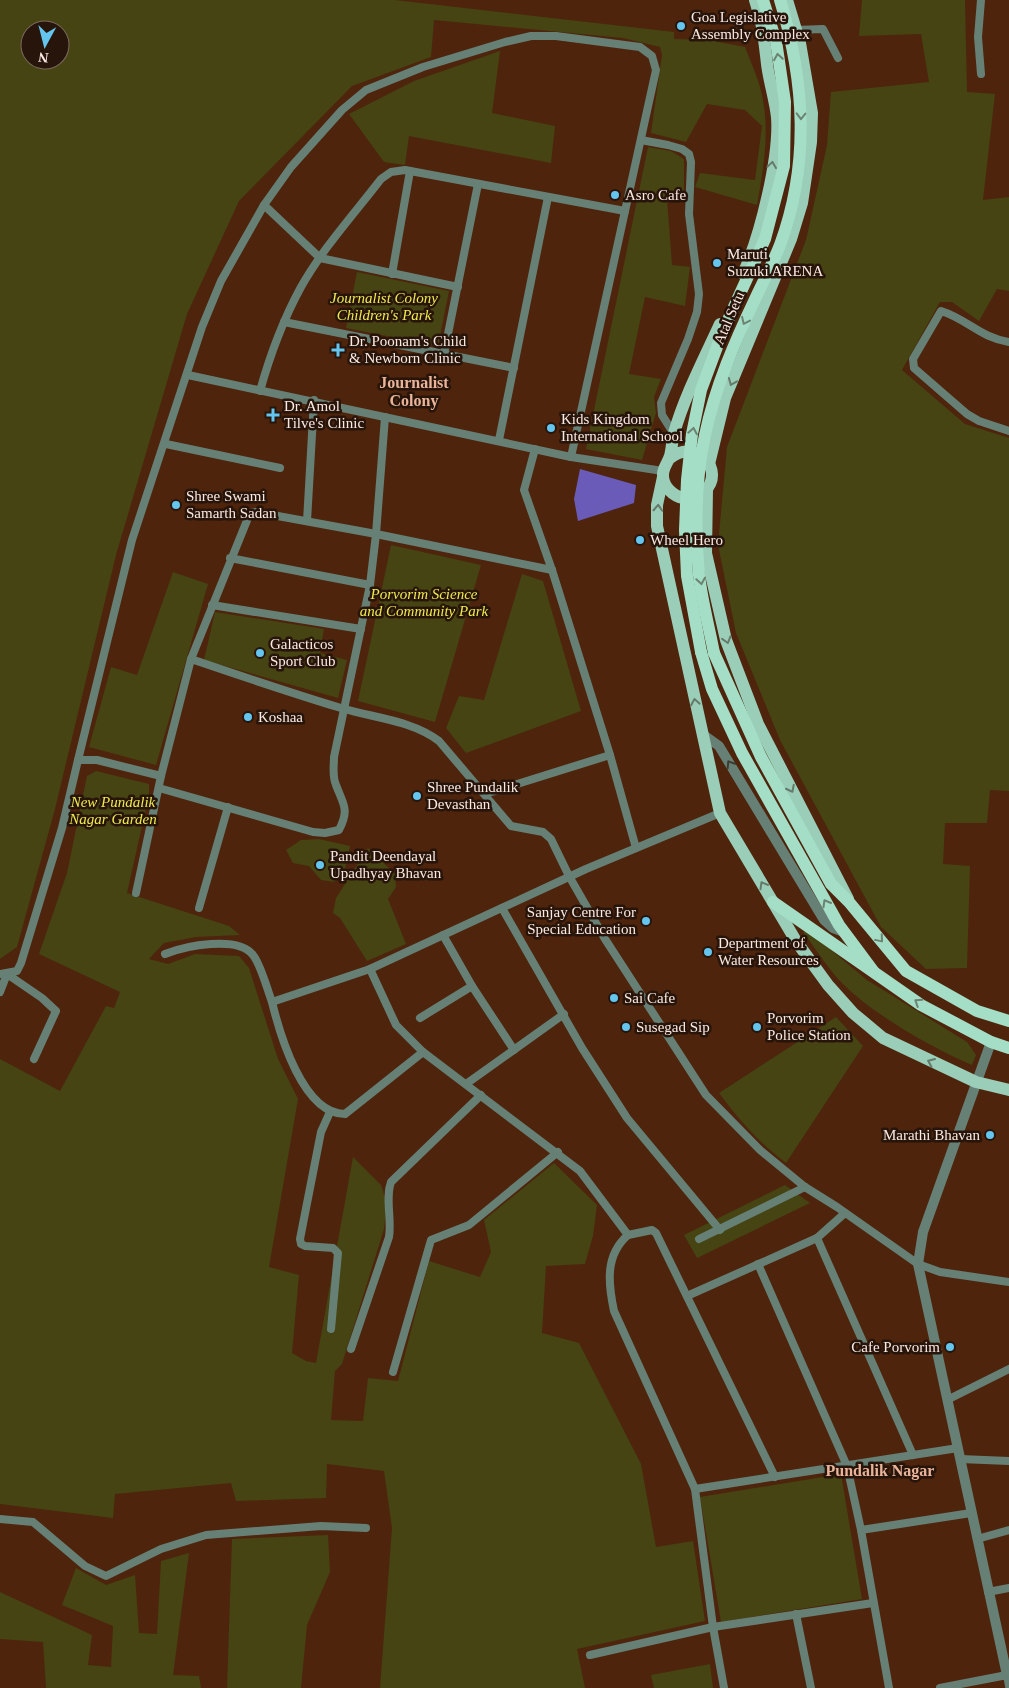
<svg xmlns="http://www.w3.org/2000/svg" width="1009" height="1688" font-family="'Times New Roman',serif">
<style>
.green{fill:#454412;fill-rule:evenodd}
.water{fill:#6a5bb9}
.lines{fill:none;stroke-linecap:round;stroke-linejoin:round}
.minor{stroke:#678076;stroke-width:8}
.tertiary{stroke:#678076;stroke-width:10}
.primary{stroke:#9aceb9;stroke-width:12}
.trunk{stroke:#a4dec6;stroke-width:12}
.trunk-bridge{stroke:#a4dec6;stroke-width:12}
.oneway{stroke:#6c8371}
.oneway2{stroke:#667a6a}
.oneway3{stroke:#3d3a30}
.poi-dot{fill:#64c5ee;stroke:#27140a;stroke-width:2}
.labels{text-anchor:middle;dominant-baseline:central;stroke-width:5;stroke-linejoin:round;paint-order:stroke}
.poi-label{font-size:15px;fill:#fbeae2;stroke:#27140a;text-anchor:start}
.park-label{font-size:15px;font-style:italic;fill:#efeb4c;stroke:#27140a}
.street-label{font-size:15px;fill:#fbeae2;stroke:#27140a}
.neighbourhood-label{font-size:16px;font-weight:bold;fill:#e9b499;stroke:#27140a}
</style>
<rect width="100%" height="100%" fill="#4e240c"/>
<g class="green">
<path d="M0 0H395L674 32V39L708 40 745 47C750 60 756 73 760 87 771 126 764 166 757 205L695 187 700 173 755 180 762 126 745 110 707 104 686 142 651 133 662 55 660 47 623 38 434 20 431 57 352 86 239 201 187 314 116 555 55 809 17 947 0 959ZM30 30H60V60H30Z"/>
<path d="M862 0H965L967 92 995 94 983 200 1009 197V291L997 289 979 321 952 302H940L902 370 965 424 1009 438V791L990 790 987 823H945L943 864 970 866 967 968 926 969 881 927 780 740 736 633 718 545 727 447 806 240 827 145 831 92 929 82 921 34 859 36Z"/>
<path d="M500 51 492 113 555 126 551 163 409 136 405 165 384 162 349 114 414 81Z"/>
<path d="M648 147 671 151 684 159V195L667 199 672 265 690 267 685 306 645 297 629 374 661 379 654 397 656 413 642 460 586 449Z"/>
<path d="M357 272 449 291 438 346 346 328Z"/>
<path d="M391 545 481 565 435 722 358 701Z"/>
<path d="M173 572 208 584 156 765 89 747 111 667 137 675Z"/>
<path d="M522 574 543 581 581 711 466 753 446 728 459 696 484 700Z"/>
<path d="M215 612 324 629 320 653 347 660 338 698 204 660Z"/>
<path d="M96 771 149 784V795L127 893 229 926 240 935 196 937 164 943 149 959 168 964 195 954 239 956 249 968 278 1059 298 1099 269 1267 299 1275 292 1353 306 1361 316 1363 353 1157 381 1185C387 1200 386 1213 384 1229L342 1364 335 1371 331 1420 363 1421 368 1378 398 1381 429 1261 480 1277 491 1252 484 1220 554 1163 597 1205 593 1236 585 1264 546 1266 542 1333 579 1343 641 1464 656 1547 693 1541 705 1621 577 1649 585 1688H380L392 1528 384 1471 327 1464 326 1498 236 1501 231 1483 115 1494 113 1518 0 1504V1059L60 1091 106 1006 114 1008 120 992 39 954 67 873 87 776Z"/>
<path d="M319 839 350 846 344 873 334 882 321 880 309 866 293 863 286 850 301 840Z"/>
<path d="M368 848 395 874 396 887 388 899 406 944 367 961 340 918 333 913 336 898Z"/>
<path d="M807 930 867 980 967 1042 976 1055 972 1065C932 1048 874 1015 843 984 828 969 816 949 803 932Z"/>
<path d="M836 1017 863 1046 786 1163C759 1143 739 1120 719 1093Z"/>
<path d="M785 1185 810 1203 697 1258 684 1235Z"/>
<path d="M841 1474 862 1599 721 1622 700 1497Z"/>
<path d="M328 1535 330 1572 307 1625 301 1688H227L232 1539Z"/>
<path d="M189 1553 173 1675 199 1676 201 1688H46L43 1642 0 1639V1592L92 1635 88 1665 111 1667 113 1626 62 1605 76 1568 106 1585 135 1575 139 1633 157 1634 161 1561Z"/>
<path d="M710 1664 713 1688H654L651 1675Z"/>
</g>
<path class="water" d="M580 469 636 485 634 503 578 521 574 499Z"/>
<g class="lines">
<g class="minor">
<path d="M981 0 978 37 981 74"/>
<path d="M796 30 823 29 838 58"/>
<path d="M641 140 668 145 682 149 689 154 691 162 689 214 699 294 697 312 688 339 661 403 662 415 674 434"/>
<path d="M264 205 320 258 458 287"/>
<path d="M392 274 410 171"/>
<path d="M284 322 514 368"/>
<path d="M1009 342C981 338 967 319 941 311L913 359 914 368 967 414 979 421 1009 431"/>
<path d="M444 354 478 184"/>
<path d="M188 375 571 457 663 471"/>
<path d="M260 391C270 355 283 320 301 287 323 248 354 214 381 179L391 172 405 170 625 211"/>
<path d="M385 417 376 534 552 570"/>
<path d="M499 440 548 197"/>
<path d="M166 444 280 468"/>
<path d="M535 449 524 490 552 570 610 755"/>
<path d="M307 521 314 400"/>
<path d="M212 605 361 629"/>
<path d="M191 659 250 513 256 512 376 534 370 585 230 558"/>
<path d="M78 760 132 540 202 327 221 281 264 205 291 167 342 110 366 90 423 67 505 42 531 36H556L640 47 652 56 656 70 571 457"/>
<path d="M159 788 313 832 325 833 339 830C350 809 343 804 336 785 332 776 334 766 334 757L370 585"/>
<path d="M485 794 610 755 636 848"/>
<path d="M136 893 161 776"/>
<path d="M199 908 228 807"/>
<path d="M502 908 582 1048 627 1118 720 1230"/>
<path d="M443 935 472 986 514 1050"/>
<path d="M165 954C185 946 238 935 253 955 261 965 267 989 272 1002L370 969 586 869 720 813"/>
<path d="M370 969 396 1025 423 1052 580 1171 628 1235C605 1255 608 1283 614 1311L695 1489 713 1627 724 1688"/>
<path d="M0 974 17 971 21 963 62 828 78 760H97L161 776 191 659C241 676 291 693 341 708 374 718 411 720 439 741L511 826 543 832 551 839 569 876 605 939 706 1095 760 1150 805 1187 837 1207 918 1264 940 1272 1009 1282"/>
<path d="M0 992 7 974 42 998 56 1011 34 1059"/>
<path d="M272 1002C280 1035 303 1114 345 1114L423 1052"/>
<path d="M420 1018 472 986"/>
<path d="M466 1084 564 1014"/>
<path d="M330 1112 321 1132 300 1239 301 1244 305 1246 333 1248 338 1253 331 1329"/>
<path d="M628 1235 652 1230 656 1233 775 1477"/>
<path d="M817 1238 913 1455"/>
<path d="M699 1239 805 1187"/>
<path d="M758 1264 847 1466 861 1530 889 1688"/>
<path d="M687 1296 817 1238 845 1213"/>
<path d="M351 1349 389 1237C392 1219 385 1198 391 1182L481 1095"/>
<path d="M393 1372 431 1240 469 1225 558 1152"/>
<path d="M947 1400 1009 1369"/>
<path d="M960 1459 1009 1461"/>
<path d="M695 1489 958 1448"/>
<path d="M0 1519 33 1522 85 1566 106 1576 161 1549 206 1535 321 1526 366 1528"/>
<path d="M861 1530 971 1513"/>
<path d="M977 1539 1009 1530"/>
<path d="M988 1592 1009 1588"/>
<path d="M796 1614 811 1688"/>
<path d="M590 1655 713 1627 873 1603"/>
<path d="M940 1688 1007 1675 1009 1686"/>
</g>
<g class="tertiary">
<path d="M705 736 719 746 824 920 833 928 844 932"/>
<path d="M991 1042 923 1232 918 1264 1007 1675 1009 1674"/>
</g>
<g class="primary">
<path d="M743 274C760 237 780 157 777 117 775 99 769 81 767 64 764 39 763 24 755 0"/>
<path d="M670 458C696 437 727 471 704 492 698 497 690 499 683 498 673 496 664 487 663 477 662 468 668 463 670 456 672 449 672 440 674 433 685 395 704 359 720 324"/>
<path d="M709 464 725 398 791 239 802 203 811 142 812 113 800 43 787 0"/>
<path d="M663 477 657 505V526L720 813 796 941 828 985 853 1013 883 1038 976 1082 1009 1090"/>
<path d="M707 489 706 553 726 640 758 724 848 899"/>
</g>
<g class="trunk">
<path d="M701 652 712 689 742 753 839 925 874 972"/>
<path d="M714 653 761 757 831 884 849 902 906 971 977 1011 1009 1021"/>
<path d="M773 902 921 1005 991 1042 1009 1048"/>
</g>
<g class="trunk-bridge">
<path d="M701 652 687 576 685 530 687 480 692 434 701 390 723 331 765 239 784 166 785 102 776 41 763 0"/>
<path d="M714 653C709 627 702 601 699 575 695 529 695 480 705 435 715 387 735 341 756 297 764 280 773 263 780 245 810 163 805 82 780 0"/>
</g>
</g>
<defs><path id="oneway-chevron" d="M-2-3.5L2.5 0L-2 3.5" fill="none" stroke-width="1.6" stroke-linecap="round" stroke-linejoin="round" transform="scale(1.25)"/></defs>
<g class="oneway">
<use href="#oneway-chevron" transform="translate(778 57) rotate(-99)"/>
<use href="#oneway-chevron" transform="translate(801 116) rotate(91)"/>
<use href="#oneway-chevron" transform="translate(745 321) rotate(115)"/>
<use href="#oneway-chevron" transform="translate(693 431) rotate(-80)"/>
<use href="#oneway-chevron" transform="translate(701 581) rotate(81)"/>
<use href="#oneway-chevron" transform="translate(826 903) rotate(-120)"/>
<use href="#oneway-chevron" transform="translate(880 939) rotate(50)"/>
<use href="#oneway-chevron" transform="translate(918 1002) rotate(-147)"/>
</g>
<g class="oneway2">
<use href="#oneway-chevron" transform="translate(772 165) rotate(-82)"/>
<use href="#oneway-chevron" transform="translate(732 382) rotate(112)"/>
<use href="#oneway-chevron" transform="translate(658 508) rotate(-87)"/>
<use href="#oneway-chevron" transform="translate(727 640) rotate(73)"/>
<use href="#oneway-chevron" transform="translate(695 702) rotate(-100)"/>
<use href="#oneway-chevron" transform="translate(791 789) rotate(63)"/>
<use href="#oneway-chevron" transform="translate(763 885) rotate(-120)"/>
<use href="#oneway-chevron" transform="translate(931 1062) rotate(-156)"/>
</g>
<use class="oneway3" href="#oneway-chevron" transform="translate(730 764) rotate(-122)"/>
<g class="poi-dot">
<circle cx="681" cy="26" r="5"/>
<circle cx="615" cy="195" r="5"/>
<circle cx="717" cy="263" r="5"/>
<path d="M335.5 342.5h5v5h5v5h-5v5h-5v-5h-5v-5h5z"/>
<path d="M270.5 407.5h5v5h5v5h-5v5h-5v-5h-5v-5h5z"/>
<circle cx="551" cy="428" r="5"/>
<circle cx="176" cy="505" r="5"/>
<circle cx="640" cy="540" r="5"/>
<circle cx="260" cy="653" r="5"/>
<circle cx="248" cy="717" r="5"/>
<circle cx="417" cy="796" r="5"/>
<circle cx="320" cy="865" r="5"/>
<circle cx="646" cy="921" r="5"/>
<circle cx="708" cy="952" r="5"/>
<circle cx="614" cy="998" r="5"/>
<circle cx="626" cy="1027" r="5"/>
<circle cx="757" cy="1027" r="5"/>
<circle cx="990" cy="1135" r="5"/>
<circle cx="950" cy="1347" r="5"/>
</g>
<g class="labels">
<g class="poi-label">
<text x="691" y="17">Goa Legislative<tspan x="691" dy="17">Assembly Complex</tspan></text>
<text x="625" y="195">Asro Cafe</text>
<text x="727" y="254">Maruti<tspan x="727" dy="17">Suzuki ARENA</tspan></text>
<text x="349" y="341">Dr. Poonam's Child<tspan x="349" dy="17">&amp; Newborn Clinic</tspan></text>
<text x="284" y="406">Dr. Amol<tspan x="284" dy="17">Tilve's Clinic</tspan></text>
<text x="561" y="419">Kids Kingdom<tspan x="561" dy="17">International School</tspan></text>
<text x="186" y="496">Shree Swami<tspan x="186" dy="17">Samarth Sadan</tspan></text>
<text x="650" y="540">Wheel Hero</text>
<text x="270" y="644">Galacticos<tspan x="270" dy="17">Sport Club</tspan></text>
<text x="258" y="717">Koshaa</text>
<text x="427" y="787">Shree Pundalik<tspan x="427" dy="17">Devasthan</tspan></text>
<text x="330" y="856">Pandit Deendayal<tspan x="330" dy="17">Upadhyay Bhavan</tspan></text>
<text x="636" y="912" text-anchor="end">Sanjay Centre For<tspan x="636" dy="17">Special Education</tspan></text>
<text x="718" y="943">Department of<tspan x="718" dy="17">Water Resources</tspan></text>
<text x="624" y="998">Sai Cafe</text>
<text x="767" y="1018">Porvorim<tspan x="767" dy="17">Police Station</tspan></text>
<text x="636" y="1027">Susegad Sip</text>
<text x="980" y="1135" text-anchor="end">Marathi Bhavan</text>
<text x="940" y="1347" text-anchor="end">Cafe Porvorim</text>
</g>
<g class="park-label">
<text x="384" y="298">Journalist Colony<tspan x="384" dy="17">Children's Park</tspan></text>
<text x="424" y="594">Porvorim Science<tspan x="424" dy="17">and Community Park</tspan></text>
<text x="113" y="802">New Pundalik<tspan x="113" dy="17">Nagar Garden</tspan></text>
</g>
<g class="street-label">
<text transform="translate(729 318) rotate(-67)">Atal Setu</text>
</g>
<g class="neighbourhood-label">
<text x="414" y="382">Journalist<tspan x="414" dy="18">Colony</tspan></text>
<text x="880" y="1470">Pundalik Nagar</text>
</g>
</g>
<g transform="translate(45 45) rotate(187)"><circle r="24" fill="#27140a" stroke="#7c6a60"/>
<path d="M0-4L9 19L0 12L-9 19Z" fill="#64c5ee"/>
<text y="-8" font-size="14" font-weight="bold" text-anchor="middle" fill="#fbeae2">N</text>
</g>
</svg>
